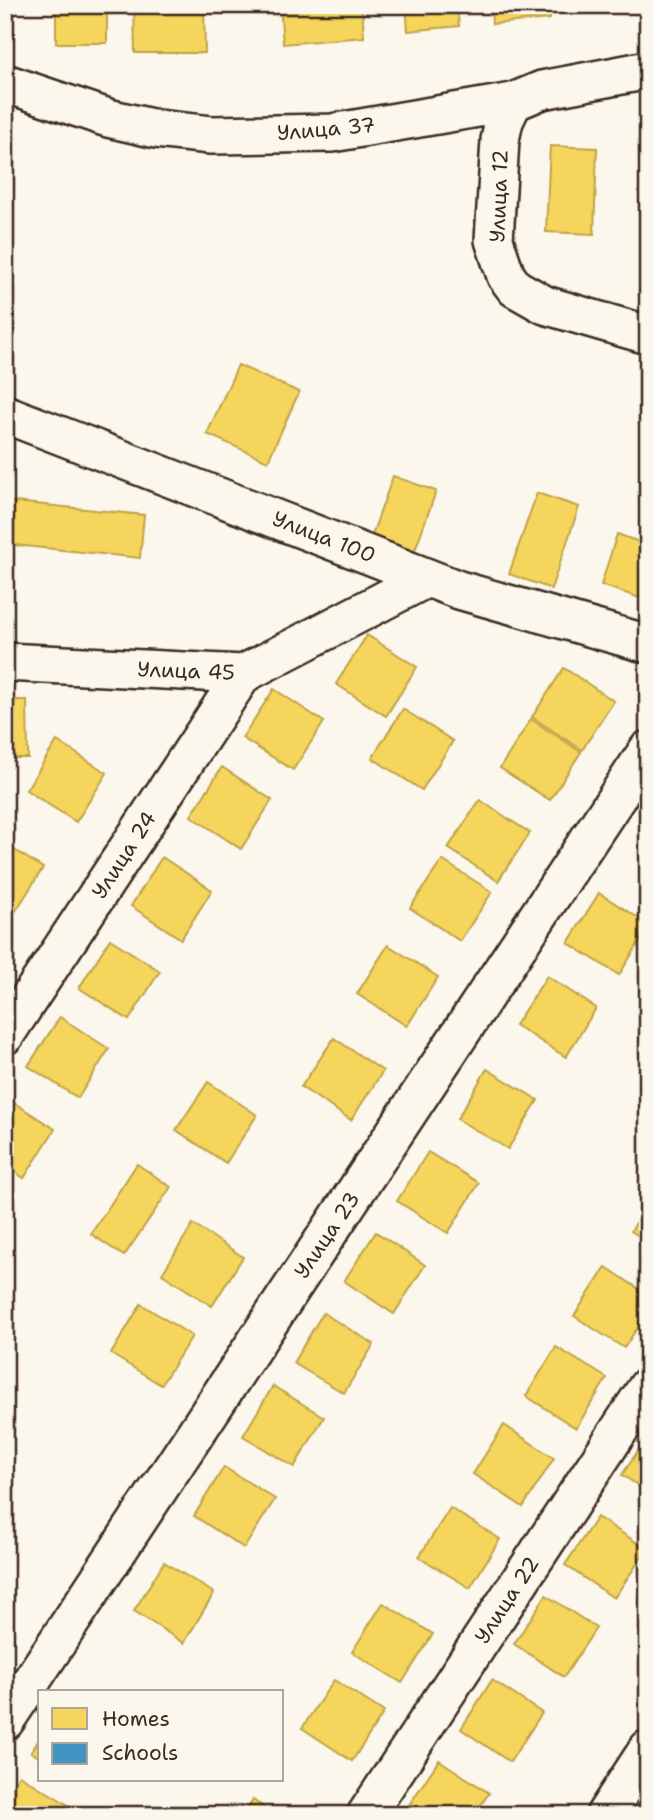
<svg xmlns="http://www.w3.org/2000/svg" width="653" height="1820" font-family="'Shantell Sans',sans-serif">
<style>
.homes{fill:#f6d55c;stroke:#bea249;stroke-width:2}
.schools{fill:#4393c3;stroke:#417492;stroke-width:2}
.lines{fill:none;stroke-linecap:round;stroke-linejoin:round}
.minor-casing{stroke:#3b2a1e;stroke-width:42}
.minor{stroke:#fbf7ec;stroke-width:37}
.labels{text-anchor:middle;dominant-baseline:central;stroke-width:7;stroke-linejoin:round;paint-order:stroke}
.street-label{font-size:21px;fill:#3b2a1e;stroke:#fbf7ec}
</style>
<rect width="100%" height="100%" fill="#fbf7ec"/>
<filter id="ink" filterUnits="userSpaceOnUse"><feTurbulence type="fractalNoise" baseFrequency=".0143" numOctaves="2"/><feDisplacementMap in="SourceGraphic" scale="14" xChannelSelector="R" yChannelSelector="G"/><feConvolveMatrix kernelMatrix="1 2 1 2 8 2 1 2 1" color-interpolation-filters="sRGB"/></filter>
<g filter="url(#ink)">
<g class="homes">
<rect x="56" y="5" width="51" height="38"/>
<path d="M134 5H204L205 53H135Z"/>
<path d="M280 5H362L364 37 283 44Z"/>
<path d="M406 5H457L459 26 408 31Z"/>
<path d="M491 5H549L550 19 492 24Z"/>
<path d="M550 146 597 148 594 234 546 232Z"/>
<path d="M238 365 299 392 268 461 207 434Z"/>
<path d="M393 476 436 491 414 553 371 538Z"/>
<path d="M537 493 579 507 551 589 509 574Z"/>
<path d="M5 501 144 515 140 558 5 544Z"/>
<path d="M617 534 648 545V575L640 598 601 585Z"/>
<path d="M367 635 417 667 386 716 336 684Z"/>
<path d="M564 668 614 701 582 750 532 717Z"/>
<path d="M274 689 324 722 293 770 242 738Z"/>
<path d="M5 700H27L28 758H5Z"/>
<path d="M403 709 453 741 422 790 372 758Z"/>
<path d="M531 719 581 752 550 800 500 768Z"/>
<path d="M57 741 107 773 76 822 26 790Z"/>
<path d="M222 767 272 800 241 849 191 816Z"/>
<path d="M480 800 530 833 498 881 448 848Z"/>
<path d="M5 844 43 868 12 917 5 913Z"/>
<path d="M162 857 212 890 181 939 131 906Z"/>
<path d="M442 860 492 892 460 941 410 908Z"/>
<path d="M599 893 648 924V928L619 975 568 943Z"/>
<path d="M110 939 160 971 129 1020 79 988Z"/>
<path d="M388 945 438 977 407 1026 357 994Z"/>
<path d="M547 976 596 1008 566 1057 515 1025Z"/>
<path d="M60 1017 109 1049 78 1098 28 1066Z"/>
<path d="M334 1038 383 1071 351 1120 301 1087Z"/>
<path d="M487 1069 538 1100 508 1149 457 1119Z"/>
<path d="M208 1082 257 1115 226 1163 176 1130Z"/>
<path d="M5 1097 55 1129 24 1178 5 1166Z"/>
<path d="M428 1152 479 1183 448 1233 397 1201Z"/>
<path d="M137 1164 171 1187 124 1256 91 1234Z"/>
<path d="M648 1205V1242L631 1231Z"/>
<path d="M193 1224 243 1257 212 1306 162 1274Z"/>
<path d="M376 1232 425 1265 394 1314 344 1281Z"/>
<path d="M606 1267 648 1295V1312L624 1348 574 1316Z"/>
<path d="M141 1304 192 1336 161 1385 111 1354Z"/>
<path d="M323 1313 374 1344 344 1393 293 1363Z"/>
<path d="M556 1347 607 1378 576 1428 526 1396Z"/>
<path d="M273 1386 324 1417 294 1467 243 1436Z"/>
<path d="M504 1425 554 1458 523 1507 473 1474Z"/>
<path d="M648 1436V1492L622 1475Z"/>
<path d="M224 1467 275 1499 244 1548 194 1516Z"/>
<path d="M450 1508 500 1539 470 1588 419 1557Z"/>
<path d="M597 1517 647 1549 614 1598 565 1565Z"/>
<path d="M164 1562 214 1593 184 1643 134 1611Z"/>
<path d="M546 1595 596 1628 564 1677 514 1644Z"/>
<path d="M383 1603 433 1634 402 1683 352 1652Z"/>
<path d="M334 1680 384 1712 352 1761 302 1728Z"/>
<path d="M492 1680 542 1713 510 1762 461 1729Z"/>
<path d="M40 1738V1758L31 1752Z"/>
<path d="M439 1760 489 1793 474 1815H417L407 1808Z"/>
<path d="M19 1775 70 1806 65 1815H5V1798Z"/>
<path d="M253 1800 275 1815H244Z"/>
</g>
<path class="schools" d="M648 1796V1815H636Z"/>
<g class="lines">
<g class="minor-casing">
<g id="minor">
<path d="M5 83 108 118 156 129 211 135 332 133 513 102 542 90 648 70"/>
<path d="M513 102 504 121 500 140 494 240 506 276 515 288 545 305 648 335"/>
<path d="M5 414 459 590 648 644"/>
<path d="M5 662 243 674 427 578"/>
<path d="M5 1035 243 674"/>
<path d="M5 1721 648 750"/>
<path d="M366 1815 648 1386"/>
<path d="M605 1815 648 1749"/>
</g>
</g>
<use href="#minor" class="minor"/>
</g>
</g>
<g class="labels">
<g class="street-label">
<text transform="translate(326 129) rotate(-5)">Улица 37</text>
<text transform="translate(499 196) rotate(-88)">Улица 12</text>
<text transform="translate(324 537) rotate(21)">Улица 100</text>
<text transform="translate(186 671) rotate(2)">Улица 45</text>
<text transform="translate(124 855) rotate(-57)">Улица 24</text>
<text transform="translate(327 1235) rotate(-56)">Улица 23</text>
<text transform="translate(507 1600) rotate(-57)">Улица 22</text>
</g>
</g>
<rect width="653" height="1820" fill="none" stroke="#fbf7ec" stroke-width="28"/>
<rect x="14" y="14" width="625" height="1792" fill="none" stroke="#3b2a1e" stroke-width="2.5" filter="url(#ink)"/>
<rect x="38" y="1690" width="245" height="91" fill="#fbf7ec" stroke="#aea59a" stroke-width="2"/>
<rect x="52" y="1708" width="35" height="21" fill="#f6d55c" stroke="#aea59a" stroke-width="2"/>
<text x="102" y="1726" font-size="21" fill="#3b2a1e">Homes</text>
<rect x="52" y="1743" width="35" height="21" fill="#4393c3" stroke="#aea59a" stroke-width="2"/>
<text x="102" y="1760" font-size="21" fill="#3b2a1e">Schools</text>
</svg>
